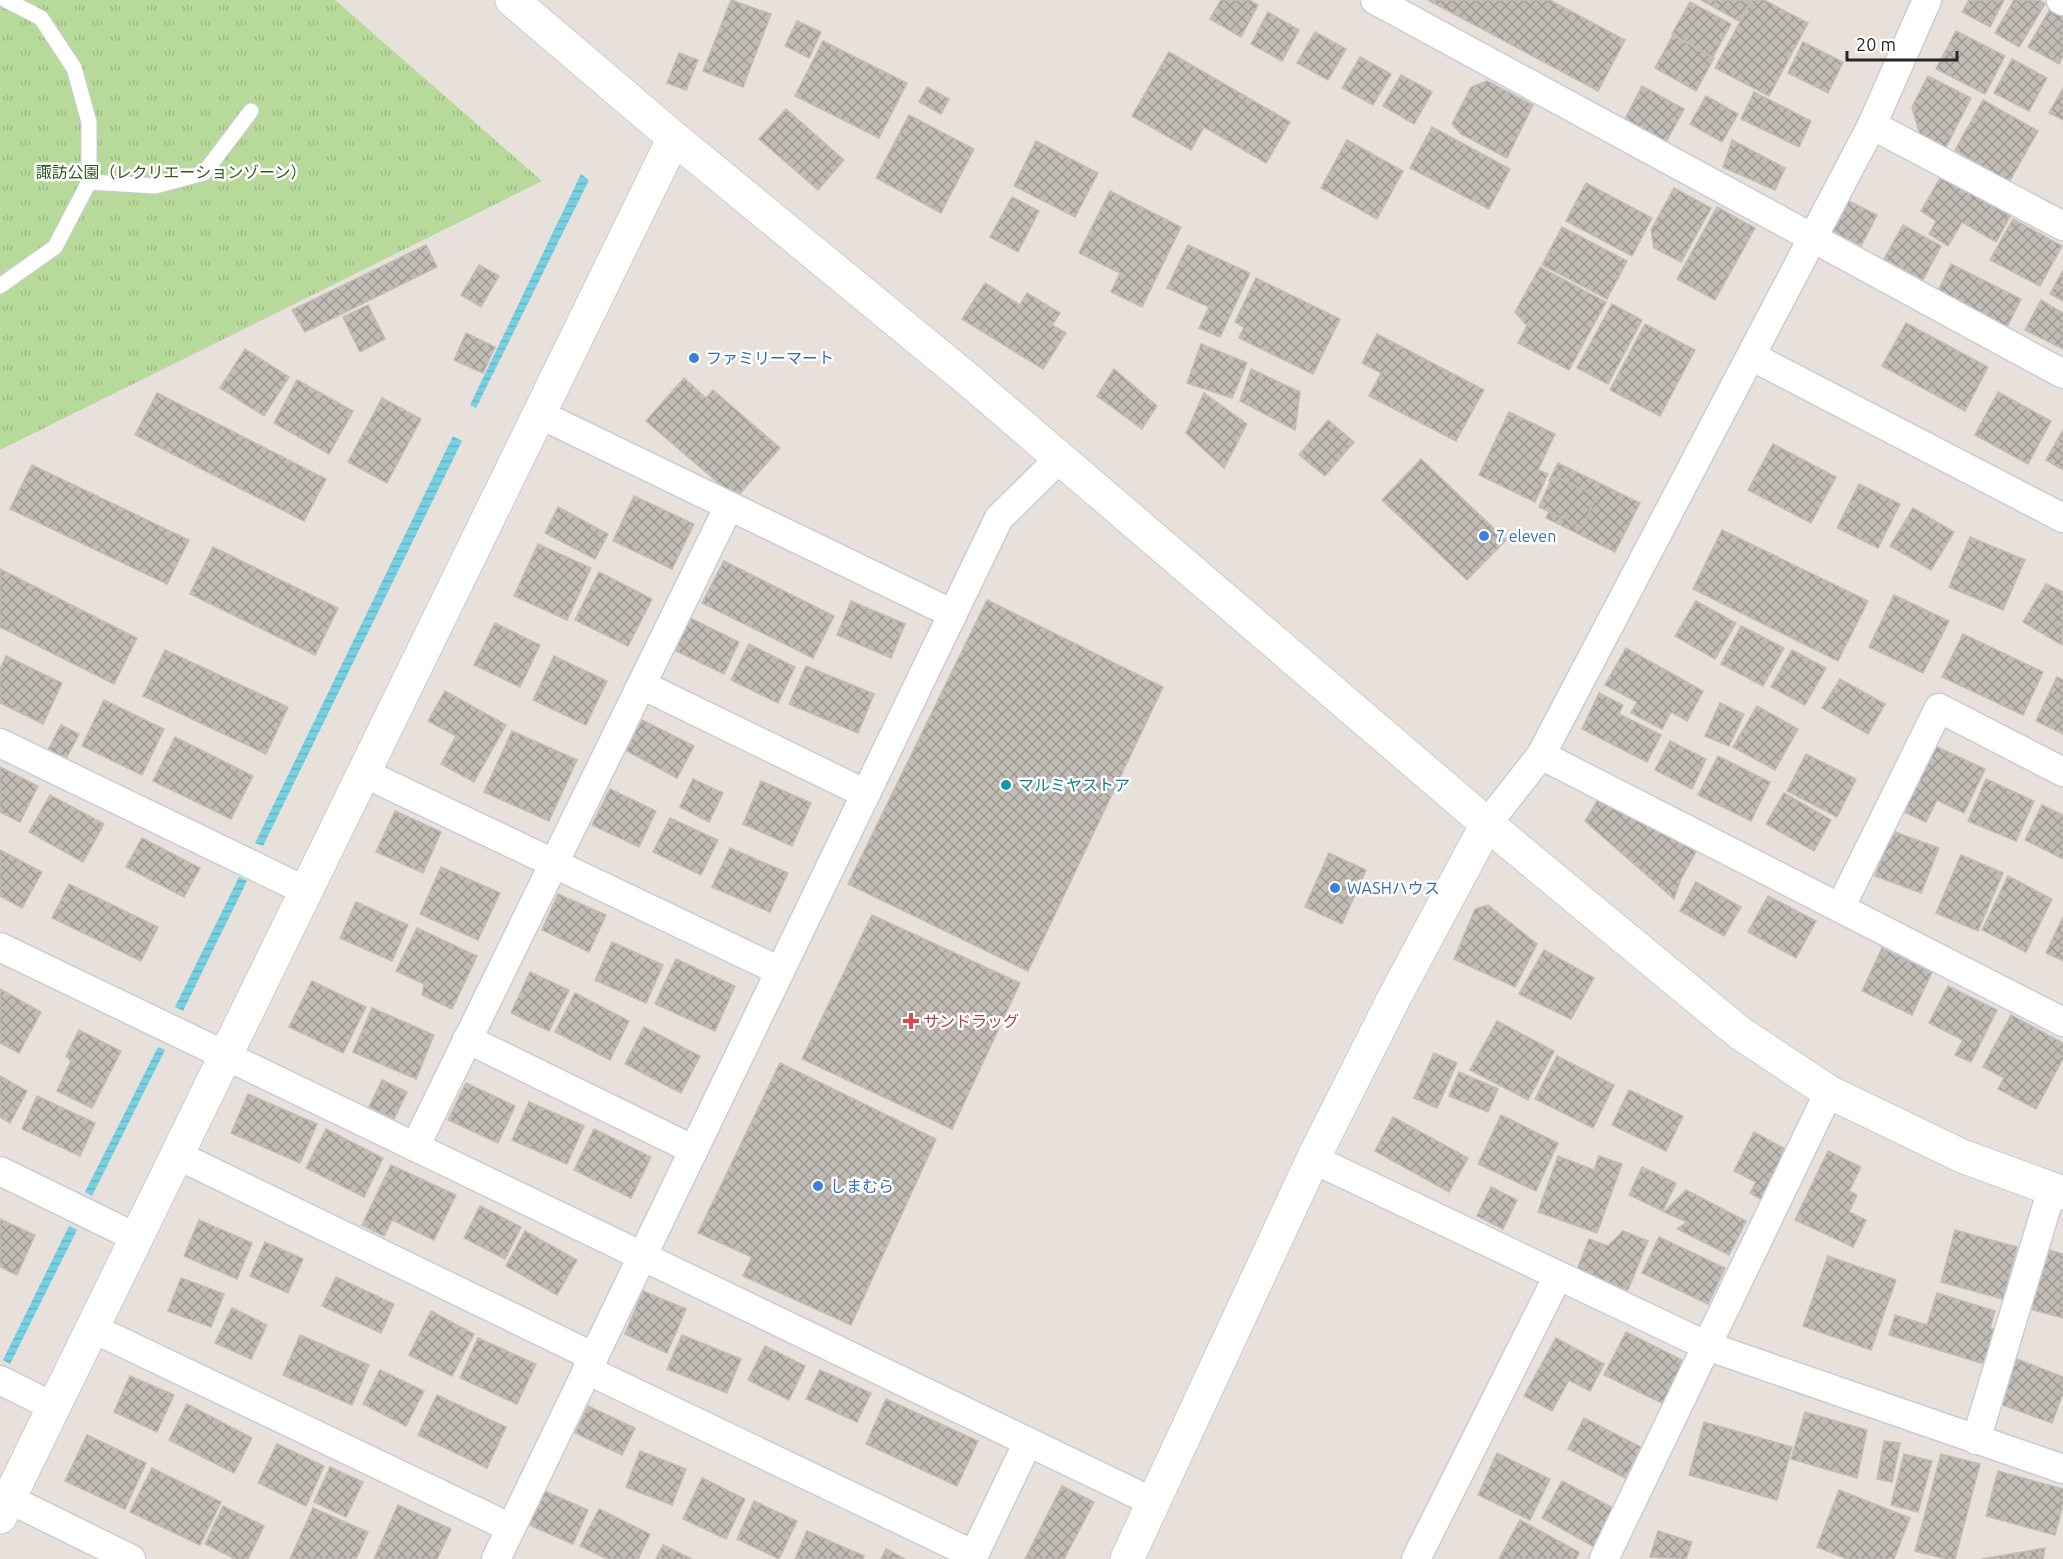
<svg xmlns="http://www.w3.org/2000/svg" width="2063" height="1559" font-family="Ubuntu,'Noto Sans JP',sans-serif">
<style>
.park{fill:url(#park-tufts)}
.water{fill:url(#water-rules)}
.building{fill:url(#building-cross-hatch);stroke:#c3bcb4;stroke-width:1.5}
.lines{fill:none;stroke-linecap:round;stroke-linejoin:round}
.lane-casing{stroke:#c8cdd8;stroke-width:17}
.street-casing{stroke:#c8cdd8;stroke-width:31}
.secondary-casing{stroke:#c8cdd8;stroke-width:35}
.lane{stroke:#fff;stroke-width:15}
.street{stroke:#fff;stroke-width:28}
.secondary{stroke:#fff;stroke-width:33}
.shop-dot{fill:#3f7fe0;stroke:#fff;stroke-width:2}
.culture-dot{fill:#0f9aa8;stroke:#fff;stroke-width:2}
.health-dot{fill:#e0444e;stroke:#fff;stroke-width:2}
.labels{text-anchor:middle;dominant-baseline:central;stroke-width:5;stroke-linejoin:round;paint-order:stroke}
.park-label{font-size:16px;fill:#325b1f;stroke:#fff}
.shop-label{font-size:16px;fill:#366cbe;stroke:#fff;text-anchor:start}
.culture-label{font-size:16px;fill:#0d838f;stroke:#fff;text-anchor:start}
.health-label{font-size:16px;fill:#be3a42;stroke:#fff;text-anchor:start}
</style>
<defs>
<pattern id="park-tufts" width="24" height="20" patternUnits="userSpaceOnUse" patternTransform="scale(1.5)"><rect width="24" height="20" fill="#b7da9a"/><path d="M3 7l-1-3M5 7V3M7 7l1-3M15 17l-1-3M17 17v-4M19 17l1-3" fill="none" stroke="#9dbb85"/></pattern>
<pattern id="water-rules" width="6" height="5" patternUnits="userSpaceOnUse" patternTransform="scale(1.5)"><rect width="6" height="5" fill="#75d0e2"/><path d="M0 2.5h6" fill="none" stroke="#65b3c2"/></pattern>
<pattern id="building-cross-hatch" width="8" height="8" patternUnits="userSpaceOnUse" patternTransform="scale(1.5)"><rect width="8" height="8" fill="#c1bcb5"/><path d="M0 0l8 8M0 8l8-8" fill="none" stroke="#9d9993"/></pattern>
</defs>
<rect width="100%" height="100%" fill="#e8e0da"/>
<path class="park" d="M0 0H335L542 181 0 450Z"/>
<g class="water">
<path d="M581 174 589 180 476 408 470 405Z"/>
<path d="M453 436 462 441 263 846 255 843Z"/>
<path d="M239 877 247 881 183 1011 175 1007Z"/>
<path d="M158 1047 165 1050 92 1196 85 1192Z"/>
<path d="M69 1226 77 1230 10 1364 3 1360Z"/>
</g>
<g class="building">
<path d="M731 0 771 14 743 87 703 71Z"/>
<path d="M1221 0H1249L1258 5 1241 37 1210 19Z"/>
<path d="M1428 0H1550L1625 40 1598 91Z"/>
<path d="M1701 0H1751L1739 21Z"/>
<path d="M1752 0H1764L1808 23 1769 96 1715 68Z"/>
<path d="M1969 0H2004L1990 27 1962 12Z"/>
<path d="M2014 0H2039L2045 4 2019 47 1995 33Z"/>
<path d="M1690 2 1731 24 1713 57 1672 34Z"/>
<path d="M2050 9 2063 16V56L2059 64 2028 47Z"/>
<path d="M1268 12 1299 30 1282 61 1251 44Z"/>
<path d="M797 21 821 32 809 58 785 46Z"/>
<path d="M1956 31 2005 56 1985 94 1936 69Z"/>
<path d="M1315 32 1346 49 1328 80 1297 63Z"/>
<path d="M1673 35 1714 58 1696 91 1655 68Z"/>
<path d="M823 41 907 83 879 138 795 96Z"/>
<path d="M1803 42 1843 62 1828 93 1788 73Z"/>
<path d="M1169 52 1290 122 1266 163 1204 127 1191 150 1132 116Z"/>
<path d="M679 53 698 60 686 90 667 83Z"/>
<path d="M1360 57 1391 74 1373 105 1342 88Z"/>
<path d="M2012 59 2047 78 2029 111 1994 93Z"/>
<path d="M1401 75 1432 92 1414 124 1383 106Z"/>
<path d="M1928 76 1971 98 1945 149 1920 135 1912 107Z"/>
<path d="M1487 81 1533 105 1507 158 1461 134 1452 124 1471 87Z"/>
<path d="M1642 86 1684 109 1666 142 1625 119Z"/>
<path d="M927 87 949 99 941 114 919 102Z"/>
<path d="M2063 88V120L2049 113Z"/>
<path d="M1754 92 1811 121 1799 147 1741 119Z"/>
<path d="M1706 96 1738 114 1722 142 1690 124Z"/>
<path d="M1983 100 2038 131 2009 182 1955 150Z"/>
<path d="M786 109 844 160 818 190 759 139Z"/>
<path d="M909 115 974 149 941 213 876 178Z"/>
<path d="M1432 127 1510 169 1489 209 1410 168Z"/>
<path d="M1347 140 1403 171 1377 219 1321 188Z"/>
<path d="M1732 140 1785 168 1775 190 1723 167Z"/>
<path d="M1036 141 1098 173 1075 217 1014 186Z"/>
<path d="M1943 173 2012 213 1996 242 1962 222 1948 246 1929 234 1936 221 1921 211Z"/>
<path d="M1586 183 1652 218 1632 256 1566 221Z"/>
<path d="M1674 188 1711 208 1681 262 1654 248 1651 230Z"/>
<path d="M1110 191 1181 227 1142 307 1111 292 1120 273 1079 253Z"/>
<path d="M1012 197 1039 211 1018 252 990 237Z"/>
<path d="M1843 198 1877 215 1861 246 1828 229Z"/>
<path d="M1717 207 1755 228 1715 300 1677 279Z"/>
<path d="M2013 219 2062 246 2040 286 1990 260Z"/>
<path d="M1903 225 1941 246 1923 280 1884 259Z"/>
<path d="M1562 227 1627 261 1607 299 1542 265Z"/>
<path d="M426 245 437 267 305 332 292 310Z"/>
<path d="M1188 245 1250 273 1220 337 1199 328 1209 307 1167 288Z"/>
<path d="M1951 264 2021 299 2005 331 1935 297Z"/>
<path d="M479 265 499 276 481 307 461 295Z"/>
<path d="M1540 267 1606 302 1569 370 1518 343 1527 326 1515 312Z"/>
<path d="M2063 270V301L2050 294Z"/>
<path d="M1256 278 1340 319 1313 374 1239 338 1244 327 1235 322Z"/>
<path d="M985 283 1020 305 1027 293 1060 313 1052 325 1066 333 1043 369 962 319Z"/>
<path d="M2041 300 2063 313V349L2025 330Z"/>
<path d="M1612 304 1642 320 1608 384 1577 368Z"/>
<path d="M368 305 385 339 360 352 343 317Z"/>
<path d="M1906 323 1988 367 1965 411 1882 366Z"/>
<path d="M1645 324 1695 350 1660 416 1610 390Z"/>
<path d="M466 333 495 347 483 373 454 360Z"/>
<path d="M1377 334 1484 390 1456 441 1369 396 1381 373 1362 363Z"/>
<path d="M1201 344 1247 363 1232 398 1187 383Z"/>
<path d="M245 349 289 377 264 416 220 388Z"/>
<path d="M1114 369 1157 406 1142 429 1097 396Z"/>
<path d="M1251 369 1300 392 1295 430 1240 401Z"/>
<path d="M684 378 706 398 713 390 780 448 736 498 646 421Z"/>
<path d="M297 380 353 411 329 454 274 423Z"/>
<path d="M1998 392 2051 421 2028 464 1975 435Z"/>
<path d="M157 393 326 479 304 521 135 435Z"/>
<path d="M1204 393 1247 424 1224 468 1186 433Z"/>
<path d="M382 398 421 419 387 483 348 462Z"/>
<path d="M1509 412 1555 434 1538 470 1548 474 1535 502 1479 475Z"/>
<path d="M1328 420 1354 442 1325 476 1299 455Z"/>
<path d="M2063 430V470L2046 460Z"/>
<path d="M1773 444 1836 477 1811 523 1748 490Z"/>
<path d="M1421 459 1506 540 1467 580 1382 500Z"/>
<path d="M1558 463 1640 503 1615 552 1546 518 1561 487 1549 481Z"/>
<path d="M32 465 189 540 167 584 10 509Z"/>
<path d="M1553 476 1597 496 1582 527 1539 507Z"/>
<path d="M1859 484 1900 504 1878 548 1837 528Z"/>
<path d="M634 496 694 524 672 569 613 541Z"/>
<path d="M558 507 608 534 595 559 545 533Z"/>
<path d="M1913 508 1954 532 1931 570 1890 546Z"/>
<path d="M1722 530 1868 601 1838 661 1693 589Z"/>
<path d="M1970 537 2025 560 2003 610 1949 587Z"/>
<path d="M538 544 591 568 567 620 514 596Z"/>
<path d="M213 547 338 608 315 655 190 594Z"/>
<path d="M724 561 834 616 813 658 702 603Z"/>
<path d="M0 569 137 638 114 684 0 627Z"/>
<path d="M599 572 652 599 628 646 575 620Z"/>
<path d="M2046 584 2063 592 2062 645 2023 622Z"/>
<path d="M1894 595 1949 621 1923 673 1869 647Z"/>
<path d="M987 600 1163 687 1028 971 848 884Z"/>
<path d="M851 601 905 624 891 658 837 635Z"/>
<path d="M1696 601 1736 623 1715 659 1675 636Z"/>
<path d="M688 617 739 642 724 674 672 649Z"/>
<path d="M495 623 540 645 520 687 474 665Z"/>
<path d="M1741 626 1784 648 1763 686 1721 664Z"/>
<path d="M1963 634 2043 672 2023 715 1942 677Z"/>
<path d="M749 644 795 667 778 703 731 680Z"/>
<path d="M1626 648 1703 691 1687 721 1671 712 1662 729 1631 713 1637 702 1605 685Z"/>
<path d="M165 650 288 707 266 754 143 696Z"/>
<path d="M1792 650 1826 668 1805 705 1771 687Z"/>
<path d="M6 656 62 683 43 724 0 703V669Z"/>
<path d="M554 656 607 681 586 725 533 700Z"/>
<path d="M806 666 874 694 858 733 789 704Z"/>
<path d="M2057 677 2063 680V734L2036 721Z"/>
<path d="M1840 679 1885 704 1868 734 1822 708Z"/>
<path d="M445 691 506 725 474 782 441 764 456 736 428 721Z"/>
<path d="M1599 693 1623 705 1619 714 1661 735 1647 762 1582 729Z"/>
<path d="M104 700 164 729 142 775 82 746Z"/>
<path d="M1720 703 1744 714 1729 746 1705 736Z"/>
<path d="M1757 706 1798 729 1775 770 1733 747Z"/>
<path d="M642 720 694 746 677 778 625 750Z"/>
<path d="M61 725 79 734 66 759 48 750Z"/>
<path d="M512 731 577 760 549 821 484 792Z"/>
<path d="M175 737 253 776 231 819 153 781Z"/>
<path d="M1670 741 1706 759 1692 789 1655 770Z"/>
<path d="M1935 746 1985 769 1964 813 1937 800 1926 822 1904 812Z"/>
<path d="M1806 754 1856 779 1837 817 1787 791Z"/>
<path d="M1718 756 1770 782 1751 821 1698 795Z"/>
<path d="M0 767 38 786 20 822 0 812Z"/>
<path d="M693 779 723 793 709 822 680 807Z"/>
<path d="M1986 779 2034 801 2016 841 1968 821Z"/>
<path d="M761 781 811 803 792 846 743 824Z"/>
<path d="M610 789 656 811 639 847 592 825Z"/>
<path d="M1784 793 1831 820 1814 851 1766 824Z"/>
<path d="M50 795 104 824 83 862 29 832Z"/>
<path d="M1599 798 1698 848 1680 881 1674 899 1585 821Z"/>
<path d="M2042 805 2063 815V859L2025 840Z"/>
<path d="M395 811 441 832 423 873 376 852Z"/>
<path d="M670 818 718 840 701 875 653 852Z"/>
<path d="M1892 831 1939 848 1921 893 1875 876Z"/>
<path d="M142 838 200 868 184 897 126 867Z"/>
<path d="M730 848 788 873 770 912 712 887Z"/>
<path d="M0 850 42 872 22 908 0 896Z"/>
<path d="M1329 853 1366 870 1342 924 1305 907Z"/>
<path d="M1961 855 2003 873 1978 931 1936 913Z"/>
<path d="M441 867 500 893 478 940 420 914Z"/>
<path d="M2008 876 2052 899 2026 952 1982 930Z"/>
<path d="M1696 882 1741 907 1724 936 1680 911Z"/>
<path d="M69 884 158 927 141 961 52 918Z"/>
<path d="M558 894 606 915 589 952 542 930Z"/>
<path d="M1768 896 1816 921 1796 958 1748 932Z"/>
<path d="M356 902 408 925 392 961 340 938Z"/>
<path d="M1488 905 1537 944 1515 987 1454 959 1475 909Z"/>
<path d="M872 915 1020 983 952 1129 802 1059Z"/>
<path d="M2063 917V961L2046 953Z"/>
<path d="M417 928 477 956 452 1009 422 995 424 984 396 971Z"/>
<path d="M612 942 663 965 646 1003 595 980Z"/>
<path d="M1882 948 1932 972 1912 1015 1862 991Z"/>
<path d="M1544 950 1594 978 1571 1019 1519 994Z"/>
<path d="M676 959 735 986 715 1031 655 1004Z"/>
<path d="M530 972 569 990 549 1031 511 1013Z"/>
<path d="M312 981 366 1007 343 1053 289 1027Z"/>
<path d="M1948 986 1997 1010 1971 1062 1955 1055 1963 1040 1929 1023Z"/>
<path d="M0 989 41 1012 19 1053 0 1043Z"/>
<path d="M575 993 629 1021 610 1060 555 1032Z"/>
<path d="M372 1008 434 1035 416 1079 353 1052Z"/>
<path d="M2011 1015 2063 1043V1059L2036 1109 1998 1089 2004 1078 1983 1067Z"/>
<path d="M1497 1021 1554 1051 1528 1100 1470 1070Z"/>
<path d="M644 1027 700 1056 681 1093 625 1064Z"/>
<path d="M79 1030 121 1051 92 1108 57 1091 71 1061 66 1056Z"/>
<path d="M1434 1053 1457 1063 1437 1108 1414 1098Z"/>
<path d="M1557 1056 1614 1085 1593 1128 1535 1099Z"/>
<path d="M780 1063 936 1139 851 1325 743 1276 752 1257 698 1233Z"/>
<path d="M1459 1072 1498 1089 1488 1112 1449 1096Z"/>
<path d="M0 1076 27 1091 10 1123 0 1117Z"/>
<path d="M382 1080 407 1092 394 1119 369 1107Z"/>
<path d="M466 1083 515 1106 498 1143 448 1120Z"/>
<path d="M1629 1090 1683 1116 1666 1151 1612 1125Z"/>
<path d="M248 1094 317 1124 300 1163 231 1133Z"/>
<path d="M37 1096 95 1123 80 1156 22 1129Z"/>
<path d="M529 1102 584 1126 567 1164 512 1140Z"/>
<path d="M1501 1115 1558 1143 1536 1191 1478 1164Z"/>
<path d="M1393 1117 1468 1158 1449 1192 1375 1151Z"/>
<path d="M326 1129 383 1158 364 1197 306 1168Z"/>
<path d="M594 1129 651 1157 631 1198 574 1170Z"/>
<path d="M1754 1132 1787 1150 1762 1200 1750 1193 1756 1182 1734 1171Z"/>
<path d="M1828 1151 1861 1167 1849 1191 1857 1195 1849 1212 1866 1220 1853 1247 1795 1220Z"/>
<path d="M1558 1156 1594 1170 1599 1156 1622 1164 1597 1233 1538 1212Z"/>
<path d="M391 1165 456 1195 434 1240 392 1220 384 1236 362 1225Z"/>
<path d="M1642 1167 1676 1183 1663 1211 1629 1195Z"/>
<path d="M1491 1187 1517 1200 1503 1229 1477 1216Z"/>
<path d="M1686 1190 1746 1221 1729 1255 1677 1229 1687 1222 1664 1212Z"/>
<path d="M480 1206 521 1227 505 1259 464 1238Z"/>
<path d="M0 1219 35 1235 17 1275 0 1267Z"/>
<path d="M199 1220 252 1243 237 1279 184 1256Z"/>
<path d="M1955 1230 2017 1247 2003 1299 1941 1282Z"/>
<path d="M525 1231 577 1260 557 1295 506 1266Z"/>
<path d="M1623 1231 1648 1241 1628 1290 1577 1270 1589 1239 1608 1246Z"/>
<path d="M1659 1237 1725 1268 1708 1304 1642 1273Z"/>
<path d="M265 1242 303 1259 288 1293 250 1276Z"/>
<path d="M2046 1249 2063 1254V1318L2029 1309Z"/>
<path d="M1828 1256 1896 1280 1871 1350 1803 1326Z"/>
<path d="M336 1277 394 1304 381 1333 322 1306Z"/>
<path d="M181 1278 224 1294 211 1327 168 1311Z"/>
<path d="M643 1291 686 1309 667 1353 625 1334Z"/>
<path d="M1937 1293 1995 1311 1990 1328 2002 1332 1991 1366 1889 1335 1895 1315 1927 1325Z"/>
<path d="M232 1308 267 1325 251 1359 215 1343Z"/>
<path d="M431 1311 474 1334 452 1376 409 1355Z"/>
<path d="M1626 1332 1686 1362 1664 1404 1604 1375Z"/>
<path d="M300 1335 369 1365 352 1405 283 1375Z"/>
<path d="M682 1335 741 1359 727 1393 667 1369Z"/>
<path d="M478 1338 536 1364 517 1404 460 1378Z"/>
<path d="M1556 1338 1604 1364 1590 1391 1569 1380 1552 1411 1524 1396Z"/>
<path d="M765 1346 805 1366 789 1400 748 1380Z"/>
<path d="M2017 1359 2063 1377V1393L2052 1423 2000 1404Z"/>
<path d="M380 1370 424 1391 406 1426 363 1404Z"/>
<path d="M820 1370 871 1393 857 1422 806 1399Z"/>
<path d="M130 1376 174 1395 157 1432 114 1412Z"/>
<path d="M437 1395 506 1427 487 1468 418 1435Z"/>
<path d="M886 1399 978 1441 957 1486 866 1444Z"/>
<path d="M187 1404 252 1438 234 1473 169 1440Z"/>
<path d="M588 1406 635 1428 622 1455 575 1433Z"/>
<path d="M1805 1412 1867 1430 1857 1478 1791 1459Z"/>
<path d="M1584 1418 1641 1447 1625 1478 1568 1449Z"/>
<path d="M1704 1422 1792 1447 1777 1500 1689 1475Z"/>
<path d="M87 1435 146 1463 125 1509 65 1481Z"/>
<path d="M1884 1441 1900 1443 1892 1482 1877 1479Z"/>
<path d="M277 1444 324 1466 306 1506 258 1483Z"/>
<path d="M640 1451 686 1469 672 1505 626 1487Z"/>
<path d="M1497 1453 1550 1479 1530 1520 1478 1495Z"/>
<path d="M1904 1454 1932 1461 1918 1512 1891 1505Z"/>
<path d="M1941 1454 1980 1464 1955 1559H1946L1915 1551Z"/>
<path d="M330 1467 363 1482 346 1517 314 1502Z"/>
<path d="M152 1468 221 1502 200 1545 130 1512Z"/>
<path d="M1998 1471 2063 1489V1505L2055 1535 1986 1516Z"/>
<path d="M702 1478 745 1499 726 1539 683 1519Z"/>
<path d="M1562 1481 1621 1512 1600 1550 1542 1518Z"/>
<path d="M1062 1486 1094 1502 1064 1559H1025Z"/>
<path d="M542 1490 588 1510 573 1544 527 1524Z"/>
<path d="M1839 1490 1910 1518 1894 1559H1847L1817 1547Z"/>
<path d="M754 1501 797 1521 779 1559 737 1539Z"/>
<path d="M398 1505 451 1529 437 1559H374Z"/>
<path d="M223 1506 264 1526 248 1559H235L205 1544Z"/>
<path d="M313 1508 368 1532 356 1559H290Z"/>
<path d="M599 1509 650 1534 638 1559H607L580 1546Z"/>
<path d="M1520 1520 1579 1552 1576 1559H1499Z"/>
<path d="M807 1531 864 1556 863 1559H795Z"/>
<path d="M1658 1531 1692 1542 1686 1559 1650 1557Z"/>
<path d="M663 1545 692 1559H656Z"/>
<path d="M2045 1548 2043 1559H1981Z"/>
<path d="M886 1549 905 1559H881Z"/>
</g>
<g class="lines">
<g class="lane-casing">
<g id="lane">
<path d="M89 182 155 186 204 173 251 111"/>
<path d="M0 286 55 247 89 182V122L74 68 41 18 6 0"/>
</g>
</g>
<g class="street-casing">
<g id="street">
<path d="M1375 0 2063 374"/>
<path d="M2061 0 2063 1"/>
<path d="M1872 125 2063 226"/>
<path d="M1751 356 2063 518"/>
<path d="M539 414 953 614"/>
<path d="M642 685 866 794"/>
<path d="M0 743 306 891"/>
<path d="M1541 755 2063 1022"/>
<path d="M364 773 780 971"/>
<path d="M1487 824 1541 755 1872 125 1927 0"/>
<path d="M1840 908 1939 708 2063 772"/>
<path d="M0 947 1155 1503"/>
<path d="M467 1039 694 1150"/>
<path d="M415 1147 729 506"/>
<path d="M177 1155 594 1357"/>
<path d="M1313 1159 1707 1346 2063 1469"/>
<path d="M0 1171 137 1238"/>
<path d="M92 1328 511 1528"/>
<path d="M587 1370 974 1555"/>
<path d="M0 1380 54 1407"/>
<path d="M1976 1440 2052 1189"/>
<path d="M9 1499 131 1559"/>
<path d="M496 1559 999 518 1060 458"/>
<path d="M972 1559 1028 1442"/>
<path d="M1416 1559 1558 1276"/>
<path d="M1604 1559 1829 1092"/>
</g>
</g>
<g class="secondary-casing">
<g id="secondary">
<path d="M512 0 674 138 965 377 1487 824 1740 1033 1829 1092 1962 1156 2063 1193"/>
<path d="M0 1517 674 138"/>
<path d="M1127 1559 1313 1159 1394 998 1487 824"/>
</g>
</g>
<use href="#lane" class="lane"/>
<use href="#street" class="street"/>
<use href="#secondary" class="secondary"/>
</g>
<g class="shop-dot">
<circle cx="694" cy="358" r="6"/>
<circle cx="1484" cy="536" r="6"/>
<circle cx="1335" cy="888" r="6"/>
<circle cx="818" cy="1186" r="6"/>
</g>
<circle class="culture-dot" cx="1006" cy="785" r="6"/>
<path class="health-dot" d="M908 1012h6v6h6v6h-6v6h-6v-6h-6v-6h6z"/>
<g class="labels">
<g class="park-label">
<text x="171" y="172">諏訪公園（レクリエーションゾーン）</text>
</g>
<g class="shop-label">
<text x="706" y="358">ファミリーマート</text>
<text x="1496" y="536">7 eleven</text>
<text x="1347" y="888">WASHハウス</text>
<text x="830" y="1186">しまむら</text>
</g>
<g class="culture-label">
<text x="1018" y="785">マルミヤストア</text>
</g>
<g class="health-label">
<text x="923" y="1021">サンドラッグ</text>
</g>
</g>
<path d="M1847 51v9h110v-9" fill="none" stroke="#272727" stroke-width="3"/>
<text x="1856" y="51" font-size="18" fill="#272727" stroke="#ffffff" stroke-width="4.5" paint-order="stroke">20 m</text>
</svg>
